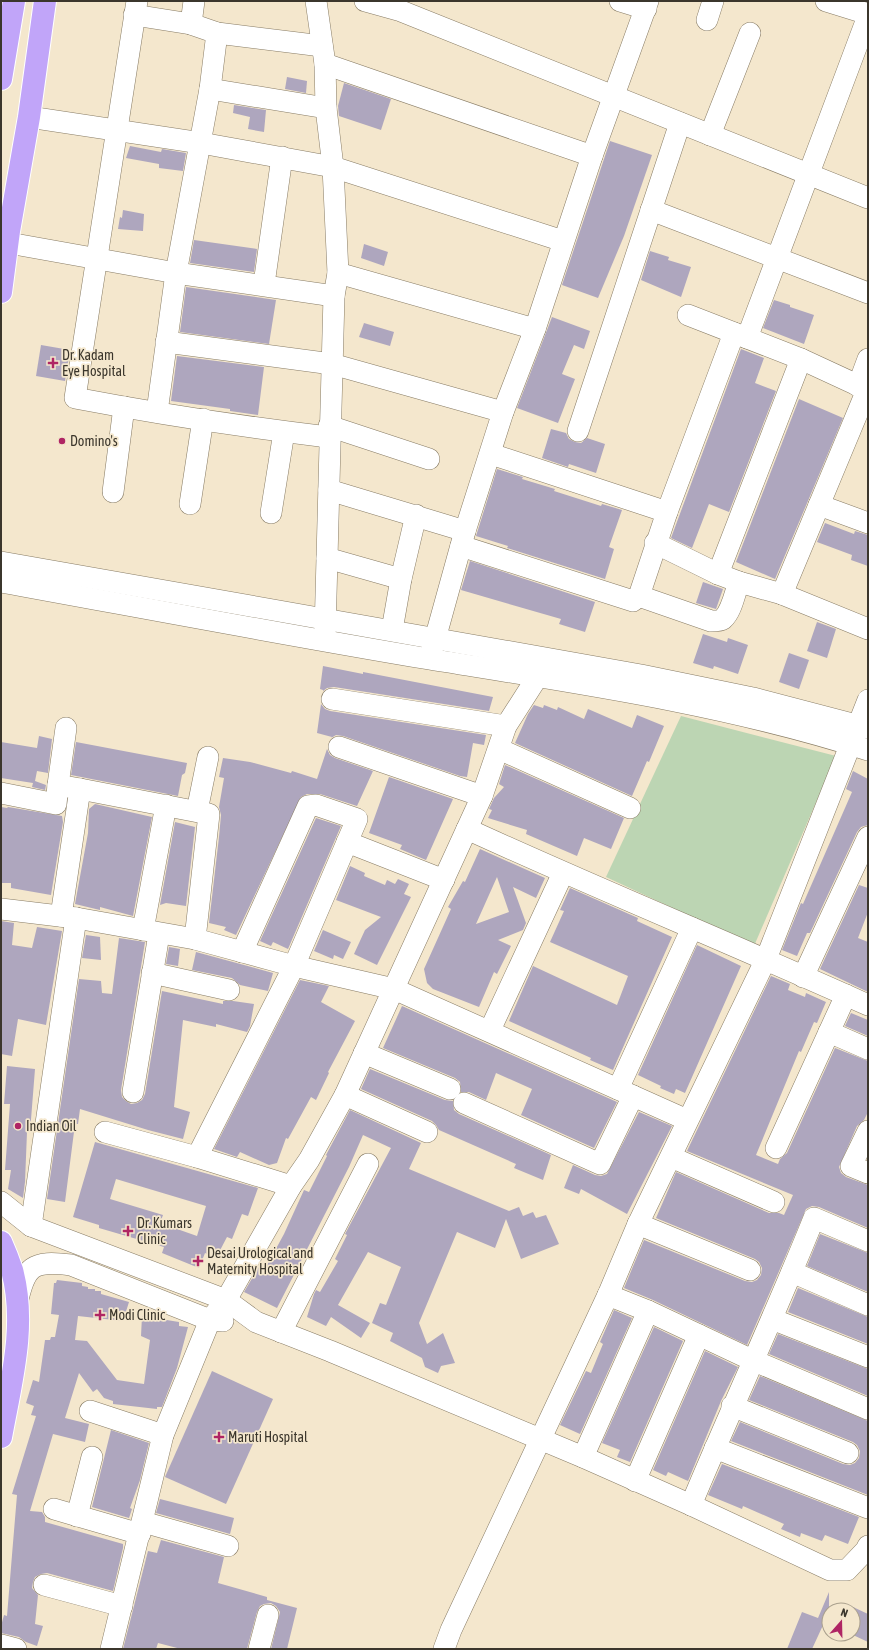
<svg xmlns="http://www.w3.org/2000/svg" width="869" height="1650" font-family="'Asap Condensed',sans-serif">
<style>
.green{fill:#bcd5b3}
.building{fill:#aea6be;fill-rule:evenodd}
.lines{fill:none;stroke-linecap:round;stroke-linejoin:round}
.minor-casing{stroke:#887c65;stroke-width:22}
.highway-casing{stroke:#fff;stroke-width:24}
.minor{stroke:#fff;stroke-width:21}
.highway{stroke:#c1a5f9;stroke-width:22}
.poi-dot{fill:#af2564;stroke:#f4e7cd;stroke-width:1.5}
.labels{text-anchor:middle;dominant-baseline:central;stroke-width:3.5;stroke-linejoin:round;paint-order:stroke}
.poi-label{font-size:14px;fill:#3b362c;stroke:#f4e7cd;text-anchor:start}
</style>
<rect width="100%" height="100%" fill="#f4e7cd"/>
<path class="green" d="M681 716 836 756 754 946 606 877Z"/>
<g class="building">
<path d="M287 77 307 81 306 93 285 89Z"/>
<path d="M344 83 391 99 381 130 339 116 338 106Z"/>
<path d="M234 105 266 110 264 132 248 129 250 117 233 113Z"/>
<path d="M610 141 652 155 624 236 598 298 562 285Z"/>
<path d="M130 146 161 152 162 149 186 153 183 171 159 168V164L126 158Z"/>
<path d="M123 210 144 214 143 231 118 229 120 217 122 218Z"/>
<path d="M194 240 257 249 254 272 190 263Z"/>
<path d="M364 244 388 252 384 266 361 258Z"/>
<path d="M650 251 669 257 668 260 691 267 681 297 641 280Z"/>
<path d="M186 287 276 300 269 344 180 332Z"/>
<path d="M774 300 790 305V307L814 315 804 344 763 328Z"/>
<path d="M552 317 590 331 584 349 574 345 562 374 575 379 558 423 517 408Z"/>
<path d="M364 323 394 332 390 346 359 337Z"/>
<path d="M41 345 70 350 65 381 36 376Z"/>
<path d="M741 349 764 358 755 383 776 391 729 512 709 504 692 548 671 538Z"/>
<path d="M177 356 264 367 258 415 230 411V409L171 401Z"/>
<path d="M799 399 843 418 775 579 736 562Z"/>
<path d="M551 429 566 433 569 439 575 442 581 443 587 438 605 444 596 473 569 464 568 467 542 458Z"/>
<path d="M497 469 523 477 522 479 555 489 554 491 601 506 602 504 622 510 609 547 614 549 605 579 507 548 508 546 476 536Z"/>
<path d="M825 523 854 534 855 531 868 535V566L851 560 852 555 817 542Z"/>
<path d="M470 561 595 602 585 632 559 624 561 619 461 590Z"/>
<path d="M703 582 723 589 716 609 696 603Z"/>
<path d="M817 622 836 629 827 658 807 651Z"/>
<path d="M703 634 727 642 728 638 748 645 738 674 714 666 713 669 693 663Z"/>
<path d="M789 653 809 660 799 689 779 682Z"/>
<path d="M323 666 363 674V672L493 697 489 711 334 687 327 688 323 691V690L320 689Z"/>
<path d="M321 704 325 709 330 711 486 735 484 745 473 743 467 777 460 776 343 736 336 735 331 738 332 737 317 733Z"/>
<path d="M534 705 543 708 544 705 557 710 558 707 584 719 588 709 632 728 637 715 664 726 649 762 647 761 632 796 515 743 528 714Z"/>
<path d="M39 736 52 739 48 773 37 771 35 781 46 785 45 790 32 787 33 783 1 778V742L37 748Z"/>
<path d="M76 742 187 763 185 773 182 775 178 796 71 775Z"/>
<path d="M327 749 330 755 335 758 373 771 357 806 320 794H307L301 797 236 935 224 930 226 927 209 923 219 837 221 815 219 807 224 778 219 777 223 758 250 762 291 773 292 771 317 779Z"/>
<path d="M505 765 624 818 611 849 584 838 577 856 526 834 527 830 488 818 492 810 489 809 494 798 504 787 499 784Z"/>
<path d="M853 771 868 779V825L861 827 857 832 810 933H807L797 956 782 950 801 903 803 904 852 792 846 789Z"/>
<path d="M389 777 453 799 426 860 400 849 402 845 369 833Z"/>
<path d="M95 804 152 817 133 916 100 907V910L75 904 88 833 89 809Z"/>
<path d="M1 807 7 808 8 807 62 816 63 822 51 895 11 888V883H1Z"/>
<path d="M316 818 341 826 288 949 273 942 271 946 260 941Z"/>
<path d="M175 822 195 827 186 906 166 903 160 905Z"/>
<path d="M480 849 545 878 536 898 513 887 526 923 523 930 498 940 511 946 497 974 494 972 479 1007 433 989 427 983 424 969 451 909 448 907 463 881 465 882ZM497 877 509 912 476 924Z"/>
<path d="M350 866 365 873 364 876 385 885 387 880 395 884 398 879 409 884 404 894 411 897 377 965 354 954 365 930 381 917 336 900Z"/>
<path d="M859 885 868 888V912L858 938 868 942V992L820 969Z"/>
<path d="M570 888 638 918 637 921 672 937 613 1070 590 1060 591 1058 509 1021 533 966 617 1005 628 976 550 942 564 911 560 910Z"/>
<path d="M1 921 14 923 12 945 32 948 37 927 62 931 46 1025 18 1019 12 1056 1 1054Z"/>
<path d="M323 930 351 942 343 959 334 955 333 959 314 951Z"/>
<path d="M86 935 100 937 101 960 82 958Z"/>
<path d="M119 938 145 942 121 1090 122 1097 126 1101 131 1104 137 1103 142 1100 145 1094 162 991 223 1004V1001H233L254 1004 250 1026 247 1032 216 1024V1027L183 1020 174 1107 190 1112 183 1139 148 1130 80 1109 78 1124H75L65 1202 47 1199 79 979 101 981 102 993 112 994Z"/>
<path d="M697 945 741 966 685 1093 676 1089 674 1094 660 1088 661 1086 638 1075Z"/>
<path d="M169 947 180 949 178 966 166 964Z"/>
<path d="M196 952 273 973 268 991 240 985 232 978 192 970Z"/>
<path d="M771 976 790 984 788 990 805 997 806 993 826 1002 817 1023 814 1022 801 1052 799 1051 756 1155 778 1164 780 1159 787 1153 835 1048 868 1061V1112L864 1120 857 1126 839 1167 841 1173 846 1177 868 1185V1228L819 1207 812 1206 806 1209 747 1345 653 1300 624 1288 644 1240 745 1281 752 1282 757 1280 761 1275 762 1268 759 1262 755 1259 656 1218 676 1172 769 1213H779L784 1215 793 1195 687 1151Z"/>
<path d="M300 980 329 986 321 1002 355 1021 328 1072 329 1073 316 1100 311 1097 288 1139 286 1138 277 1163 269 1165 240 1152 237 1157 214 1149Z"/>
<path d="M402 1006 617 1102 594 1148 521 1115 532 1089 496 1073 486 1100 469 1092H461L460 1082 455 1078 383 1048Z"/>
<path d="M851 1013 868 1020V1036L845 1026Z"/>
<path d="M7 1066 35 1069 30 1132H27L25 1182 23 1198 8 1189 11 1170H5L10 1104H4Z"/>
<path d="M370 1069 445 1100 453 1101 454 1110 459 1114 551 1155 543 1180 514 1168 516 1164 439 1130 436 1125 432 1121 361 1089Z"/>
<path d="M350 1110 421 1143 409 1169 509 1211 519 1207 523 1216 533 1212 536 1218 546 1215 559 1244 521 1259 506 1219 495 1248 457 1232 419 1323 427 1344 443 1333 455 1363 441 1366 438 1373 425 1367 422 1358 390 1341 393 1333 372 1323 380 1303 386 1305 401 1267 368 1252 338 1305 370 1323 361 1338 331 1317 326 1326 307 1317 314 1294 316 1290 320 1292 338 1261 335 1259 347 1235 345 1234 391 1148 363 1135 349 1167 277 1308 244 1292 260 1265 266 1267 284 1234 304 1190 309 1192 327 1156 326 1155Z"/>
<path d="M639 1112 672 1126 627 1214 581 1189 579 1194 564 1188 573 1165 595 1175 601 1176 607 1174Z"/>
<path d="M95 1142 258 1188 248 1216 242 1214 232 1239 227 1237 216 1258 205 1253 199 1268 162 1253 164 1247 99 1228V1225L73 1217ZM116 1179 206 1206 197 1236 160 1223 163 1215 110 1199Z"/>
<path d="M820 1234 868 1253V1292L807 1266Z"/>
<path d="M57 1280 82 1283V1286L88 1287V1289H95V1291H101V1294L129 1302 123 1321 78 1316 75 1340 87 1341 117 1380 144 1384 150 1340 141 1336 142 1316 179 1322V1326L188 1327 177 1368 162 1407H157V1409L113 1404V1401L104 1398 97 1389 93 1392 79 1373 65 1418 89 1424 85 1442 53 1434 30 1511 42 1512 45 1517V1522L123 1544V1548L113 1591 47 1573 41 1574 35 1577 33 1582 32 1588 38 1595 35 1624 43 1626 37 1646 26 1642 19 1637 1 1633V1626L4 1615 7 1616 12 1555 17 1495 12 1494 36 1416 31 1415 34 1406 26 1403 33 1380 39 1382 45 1340H50L51 1337H55L59 1315 51 1314 54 1283H56Z"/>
<path d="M798 1288 868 1317V1344L788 1312Z"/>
<path d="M614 1310 632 1318 580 1434 560 1425 586 1371 591 1373 603 1344 600 1342Z"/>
<path d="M654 1327 683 1341 630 1462 617 1457 620 1450 602 1443Z"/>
<path d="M778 1334 868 1369V1396L769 1354Z"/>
<path d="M705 1351 738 1367 721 1401 688 1481 668 1472 666 1476 653 1470Z"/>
<path d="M212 1371 273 1399 226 1504 165 1477Z"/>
<path d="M760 1376 868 1421V1495L731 1441 740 1422 843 1464 850 1465 855 1463 859 1458 860 1451 857 1445 853 1442 749 1400Z"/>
<path d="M111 1430 149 1443 140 1480 130 1508 132 1509 129 1518 92 1507Z"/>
<path d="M722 1464 859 1517 848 1544 825 1535 822 1541 801 1533 800 1537 781 1529 784 1524 743 1506 742 1509 708 1495Z"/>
<path d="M160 1499 234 1518 230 1534 156 1513Z"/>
<path d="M161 1540 224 1557 218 1583 267 1597V1600L297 1608 287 1649H271L280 1612 276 1606 271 1603 264 1604 260 1606 257 1612 247 1649H181L158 1643 156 1649H123L148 1551 157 1553Z"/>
<path d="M829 1592V1625L824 1623 812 1649H787L802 1612 818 1618Z"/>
<path d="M853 1607 868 1614V1642L853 1635Z"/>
</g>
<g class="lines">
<g class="minor-casing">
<g id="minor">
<path d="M137 1 75 398C159 414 244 427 328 437"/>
<path d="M316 1 325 64 326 108 333 167 338 273 334 296 325 633"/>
<path d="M365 1 401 11 868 198"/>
<path d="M620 1 646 9"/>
<path d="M826 1 868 14"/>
<path d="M134 15 191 24 217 33 322 46"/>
<path d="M707 20 713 1"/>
<path d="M191 24 194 1"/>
<path d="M325 64 592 156"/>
<path d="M210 89 326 108"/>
<path d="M29 117 201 143 333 167 563 241"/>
<path d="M710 135 750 33"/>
<path d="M651 210 868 293"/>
<path d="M9 243 176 273 334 296"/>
<path d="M338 273 535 329"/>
<path d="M264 284 282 157"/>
<path d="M688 315 801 359 868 390"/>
<path d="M747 338 868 16"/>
<path d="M166 342 332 364 503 412"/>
<path d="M858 386 868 359"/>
<path d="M157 412 176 273 210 89 217 33"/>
<path d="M329 426 429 459"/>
<path d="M578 431 680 123"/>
<path d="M491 454 667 512"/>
<path d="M329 490 465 531"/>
<path d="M113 492 124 407"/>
<path d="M190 504 203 419"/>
<path d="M819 505 868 523"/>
<path d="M271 513 284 432"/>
<path d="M655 543 718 574 739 582 782 594 868 629"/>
<path d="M461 546 633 601 639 596 667 512 734 333"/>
<path d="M327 558 401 579"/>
<path d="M1 562 641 675 753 698 868 728"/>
<path d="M718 574 801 359"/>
<path d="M1 582C144 608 286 635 429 659 577 683 725 704 868 750"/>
<path d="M782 594 867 390"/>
<path d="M639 596 711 621C715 621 720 621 723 619 732 611 735 592 739 582"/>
<path d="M392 630 401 579 416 515"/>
<path d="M432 650 465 531 503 412 535 329 592 156 648 1"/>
<path d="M332 699 506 726"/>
<path d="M339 747 482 796"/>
<path d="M499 749 630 808"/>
<path d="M58 785 66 728"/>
<path d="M1 793 56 804 58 785 80 789"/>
<path d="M197 811 208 757"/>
<path d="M467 829C600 890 735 945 868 1005"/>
<path d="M347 842 444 880"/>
<path d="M1 909 76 918 195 939 294 966 394 989 687 1120"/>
<path d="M61 916 80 789 209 814 195 939"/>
<path d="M143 930 166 805"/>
<path d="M152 973 229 990"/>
<path d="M803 977 868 837"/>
<path d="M490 1030 563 873"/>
<path d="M829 1032 868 1049"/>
<path d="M364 1053 450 1089"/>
<path d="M618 1089 692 928"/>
<path d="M133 1092 159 934"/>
<path d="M345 1095 427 1132"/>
<path d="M464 1103 600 1164 633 1096"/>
<path d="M868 1131 851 1166 868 1173"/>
<path d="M105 1132 197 1157 291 1186"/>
<path d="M776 1148 846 995"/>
<path d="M197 1157 294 966 357 819 316 805 308 806 242 952"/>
<path d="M671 1157 774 1202"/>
<path d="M1 1202 31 1226 226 1300 256 1322 330 1351 583 1457 691 1505 830 1570H847L866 1550 868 1546"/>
<path d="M638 1224 750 1270"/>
<path d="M31 1226 76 918"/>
<path d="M792 1272 868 1305"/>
<path d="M608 1295 648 1311 752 1360 868 1409"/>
<path d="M17 1304C25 1266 32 1260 71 1265L210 1320 223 1321"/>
<path d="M772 1319 868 1357"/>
<path d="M281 1332 368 1164"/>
<path d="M732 1406 848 1453"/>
<path d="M90 1411 163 1435"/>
<path d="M715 1448 868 1508"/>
<path d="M583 1457 648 1311"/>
<path d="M635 1481 699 1335"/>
<path d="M691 1505C731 1409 775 1315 814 1218L868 1241"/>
<path d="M54 1509 140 1534"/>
<path d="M77 1516 92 1457"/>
<path d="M143 1522 228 1546"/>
<path d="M44 1585 122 1606"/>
<path d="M1 1645 16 1649"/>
<path d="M111 1649 163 1435 210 1320 226 1300 291 1186 309 1160 345 1095 482 796 506 726 538 676"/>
<path d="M259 1649 268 1615"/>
<path d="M444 1649 451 1630 608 1295 638 1224 766 959 868 700"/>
</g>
</g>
<g class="highway-casing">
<g id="highway">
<path d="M1 79 14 1"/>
<path d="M1 292 9 231 29 117 45 1"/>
<path d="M1 1242C5 1251 9 1261 12 1270 27 1325 11 1382 1 1437"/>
</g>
</g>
<use href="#minor" class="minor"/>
<use href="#highway" class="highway"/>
</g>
<g class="poi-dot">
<path d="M51 357h4v4h4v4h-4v4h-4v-4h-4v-4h4z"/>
<circle cx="62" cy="441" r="4"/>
<circle cx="18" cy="1126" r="4"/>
<path d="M126 1225h4v4h4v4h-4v4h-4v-4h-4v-4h4z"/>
<path d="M196 1255h4v4h4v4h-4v4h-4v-4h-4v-4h4z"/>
<path d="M98 1309h4v4h4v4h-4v4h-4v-4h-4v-4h4z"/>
<path d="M217 1431h4v4h4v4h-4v4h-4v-4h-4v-4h4z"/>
</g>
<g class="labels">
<g class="poi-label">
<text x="62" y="355">Dr. Kadam<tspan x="62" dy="16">Eye Hospital</tspan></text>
<text x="70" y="441">Domino's</text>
<text x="26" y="1126">Indian Oil</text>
<text x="137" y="1223">Dr. Kumars<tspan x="137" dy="16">Clinic</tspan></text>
<text x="207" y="1253">Desai Urological and<tspan x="207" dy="16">Maternity Hospital</tspan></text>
<text x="109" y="1315">Modi Clinic</text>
<text x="228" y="1437">Maruti Hospital</text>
</g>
</g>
<rect width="869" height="1650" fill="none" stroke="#3b362c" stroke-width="4"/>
<g transform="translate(841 1622) rotate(20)"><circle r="19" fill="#f4e7cd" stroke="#aaa08d"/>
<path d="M0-3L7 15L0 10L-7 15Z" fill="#af2564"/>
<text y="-6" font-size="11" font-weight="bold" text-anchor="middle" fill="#3b362c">N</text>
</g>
</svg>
